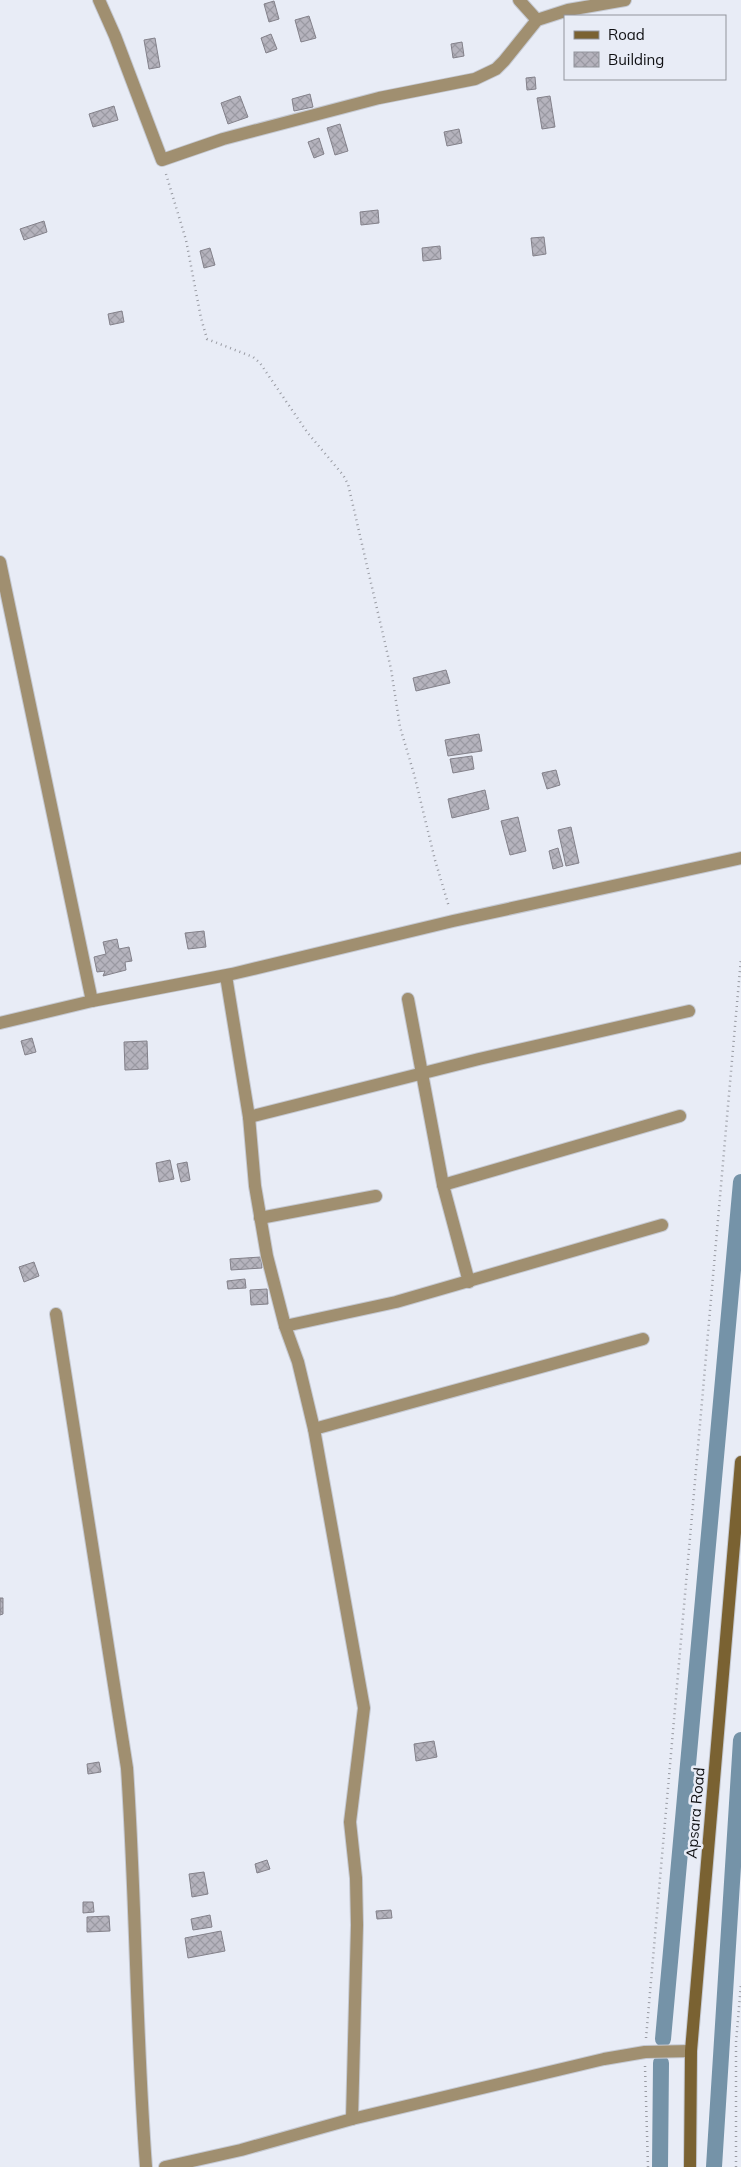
<svg xmlns="http://www.w3.org/2000/svg" width="741" height="2167" font-family="Mulish,sans-serif">
<style>
.lines{fill:none;stroke-linecap:round;stroke-linejoin:round}
.canal{stroke:#7593a8;stroke-width:16}
.building{fill:url(#building-cross-hatch);stroke:#83818a}
.street-casing{stroke:#c5c9d2;stroke-width:14}
.secondary-casing{stroke:#c5c9d2;stroke-width:14}
.path{stroke:#999ba3;stroke-width:2.5;stroke-dasharray:1 4;stroke-linecap:butt}
.street{stroke:#a08f70;stroke-width:12}
.secondary{stroke:#7a6232;stroke-width:12}
.labels{text-anchor:middle;dominant-baseline:central;stroke-width:5;stroke-linejoin:round;paint-order:stroke}
.street-label{font-size:15px;fill:#0f1013;stroke:#e8ecf6}
</style>
<defs>
<pattern id="building-cross-hatch" width="8" height="8" patternUnits="userSpaceOnUse" patternTransform="scale(1.25)"><rect width="8" height="8" fill="#b5b3bd"/><path d="M0 0l8 8M0 8l8-8" fill="none" stroke="#9a99a2"/></pattern>
</defs>
<rect width="100%" height="100%" fill="#e8ecf6"/>
<g class="lines">
<g class="canal">
<path d="M663 2039 741 1182"/>
<path d="M660 2167 661 2063"/>
<path d="M714 2167 741 1740"/>
</g>
</g>
<g class="building">
<path d="M274 1 279 19 269 22 264 4Z"/>
<path d="M309 16 316 38 301 42 295 20Z"/>
<path d="M271 34 277 49 266 53 261 38Z"/>
<path d="M155 38 160 67 149 69 144 40Z"/>
<path d="M462 42 464 56 453 58 451 44Z"/>
<path d="M535 77 536 89 527 90 526 78Z"/>
<path d="M310 94 313 107 294 111 292 99Z"/>
<path d="M240 96 248 117 228 124 221 103Z"/>
<path d="M550 96 555 127 542 129 537 98Z"/>
<path d="M114 106 118 120 93 127 89 114Z"/>
<path d="M340 124 348 151 335 155 327 128Z"/>
<path d="M459 129 462 143 447 146 444 132Z"/>
<path d="M319 138 324 154 314 158 308 142Z"/>
<path d="M378 210 379 223 361 225 360 212Z"/>
<path d="M44 221 47 232 24 240 20 229Z"/>
<path d="M544 237 546 254 533 256 531 238Z"/>
<path d="M440 246 441 259 423 261 422 248Z"/>
<path d="M210 248 215 265 204 268 200 251Z"/>
<path d="M122 311 124 322 110 325 108 314Z"/>
<path d="M446 670 450 683 416 691 413 678Z"/>
<path d="M479 734 482 751 448 756 445 740Z"/>
<path d="M472 756 474 769 453 773 450 759Z"/>
<path d="M556 770 560 785 547 789 542 773Z"/>
<path d="M485 790 489 809 452 818 448 799Z"/>
<path d="M518 817 526 851 510 855 501 821Z"/>
<path d="M571 827 579 863 566 866 558 830Z"/>
<path d="M558 848 563 866 553 869 549 851Z"/>
<path d="M204 931 206 947 188 949 185 933Z"/>
<path d="M117 939 119 949 129 947 132 961 125 962 126 970 103 976 105 971 97 972 94 957 106 954 103 942Z"/>
<path d="M32 1038 36 1052 25 1055 21 1041Z"/>
<path d="M147 1041 148 1069 125 1070 124 1042Z"/>
<path d="M170 1160 174 1179 159 1182 156 1163Z"/>
<path d="M187 1162 190 1180 181 1182 177 1164Z"/>
<path d="M261 1257 262 1268 231 1270 230 1259Z"/>
<path d="M34 1262 39 1276 24 1282 19 1267Z"/>
<path d="M245 1279 246 1288 228 1289 227 1281Z"/>
<path d="M267 1289 268 1304 251 1305 250 1290Z"/>
<path d="M0 1598H3V1614L0 1615Z"/>
<path d="M434 1741 437 1757 416 1761 414 1744Z"/>
<path d="M99 1762 101 1772 88 1774 87 1764Z"/>
<path d="M267 1860 270 1869 257 1873 255 1864Z"/>
<path d="M204 1872 208 1894 192 1897 189 1874Z"/>
<path d="M83 1902H93L94 1912 83 1913Z"/>
<path d="M391 1910 392 1918 377 1919 376 1911Z"/>
<path d="M210 1915 212 1927 193 1930 191 1919Z"/>
<path d="M109 1916 110 1931 87 1932V1917Z"/>
<path d="M221 1931 225 1951 188 1958 185 1938Z"/>
</g>
<g class="lines">
<g class="street-casing">
<g id="street">
<path d="M99 0 115 36 162 160 223 139 379 98 475 79 496 69 504 61 537 20 568 10 625 0"/>
<path d="M519 0 537 20"/>
<path d="M0 562 92 1001"/>
<path d="M226 976 249 1117 255 1186 267 1256 285 1326 298 1362 314 1429 364 1708 350 1822 356 1878 357 1925 352 2119"/>
<path d="M408 999 443 1185 469 1282"/>
<path d="M0 1023 92 1001 232 974 453 921 741 858"/>
<path d="M249 1117 479 1059 689 1011"/>
<path d="M443 1185 680 1116"/>
<path d="M260 1218 376 1196"/>
<path d="M56 1314 127 1768C136 1901 136 2034 146 2167"/>
<path d="M285 1326 396 1302 662 1225"/>
<path d="M314 1429 643 1339"/>
<path d="M165 2167 241 2150 352 2119 604 2059 645 2052 691 2051"/>
</g>
</g>
<g class="secondary-casing">
<path id="secondary" d="M690 2167 691 2051 741 1462"/>
</g>
<g class="path">
<path d="M166 174 186 240 201 318 207 339 253 357 260 363 307 432 343 475 348 484 391 669 400 727 414 774 435 860 449 907"/>
<path d="M646 2038 741 958"/>
<path d="M645 2066 648 2167"/>
<path d="M736 2167V2042L741 1984"/>
</g>
<use href="#street" class="street"/>
<use href="#secondary" class="secondary"/>
</g>
<g class="labels">
<g class="street-label">
<text transform="translate(695 1813) rotate(-85)">Apsara Road</text>
</g>
</g>
<rect x="564" y="15" width="162" height="65" fill="#e8ecf6" stroke="#91949b"/>
<rect x="574" y="31" width="25" height="8" fill="#7a6232" stroke="#91949b"/>
<text x="608" y="40" font-size="15" fill="#0f1013">Road</text>
<rect x="574" y="52" width="25" height="15" fill="url(#building-cross-hatch)" stroke="#91949b"/>
<text x="608" y="65" font-size="15" fill="#0f1013">Building</text>
</svg>
